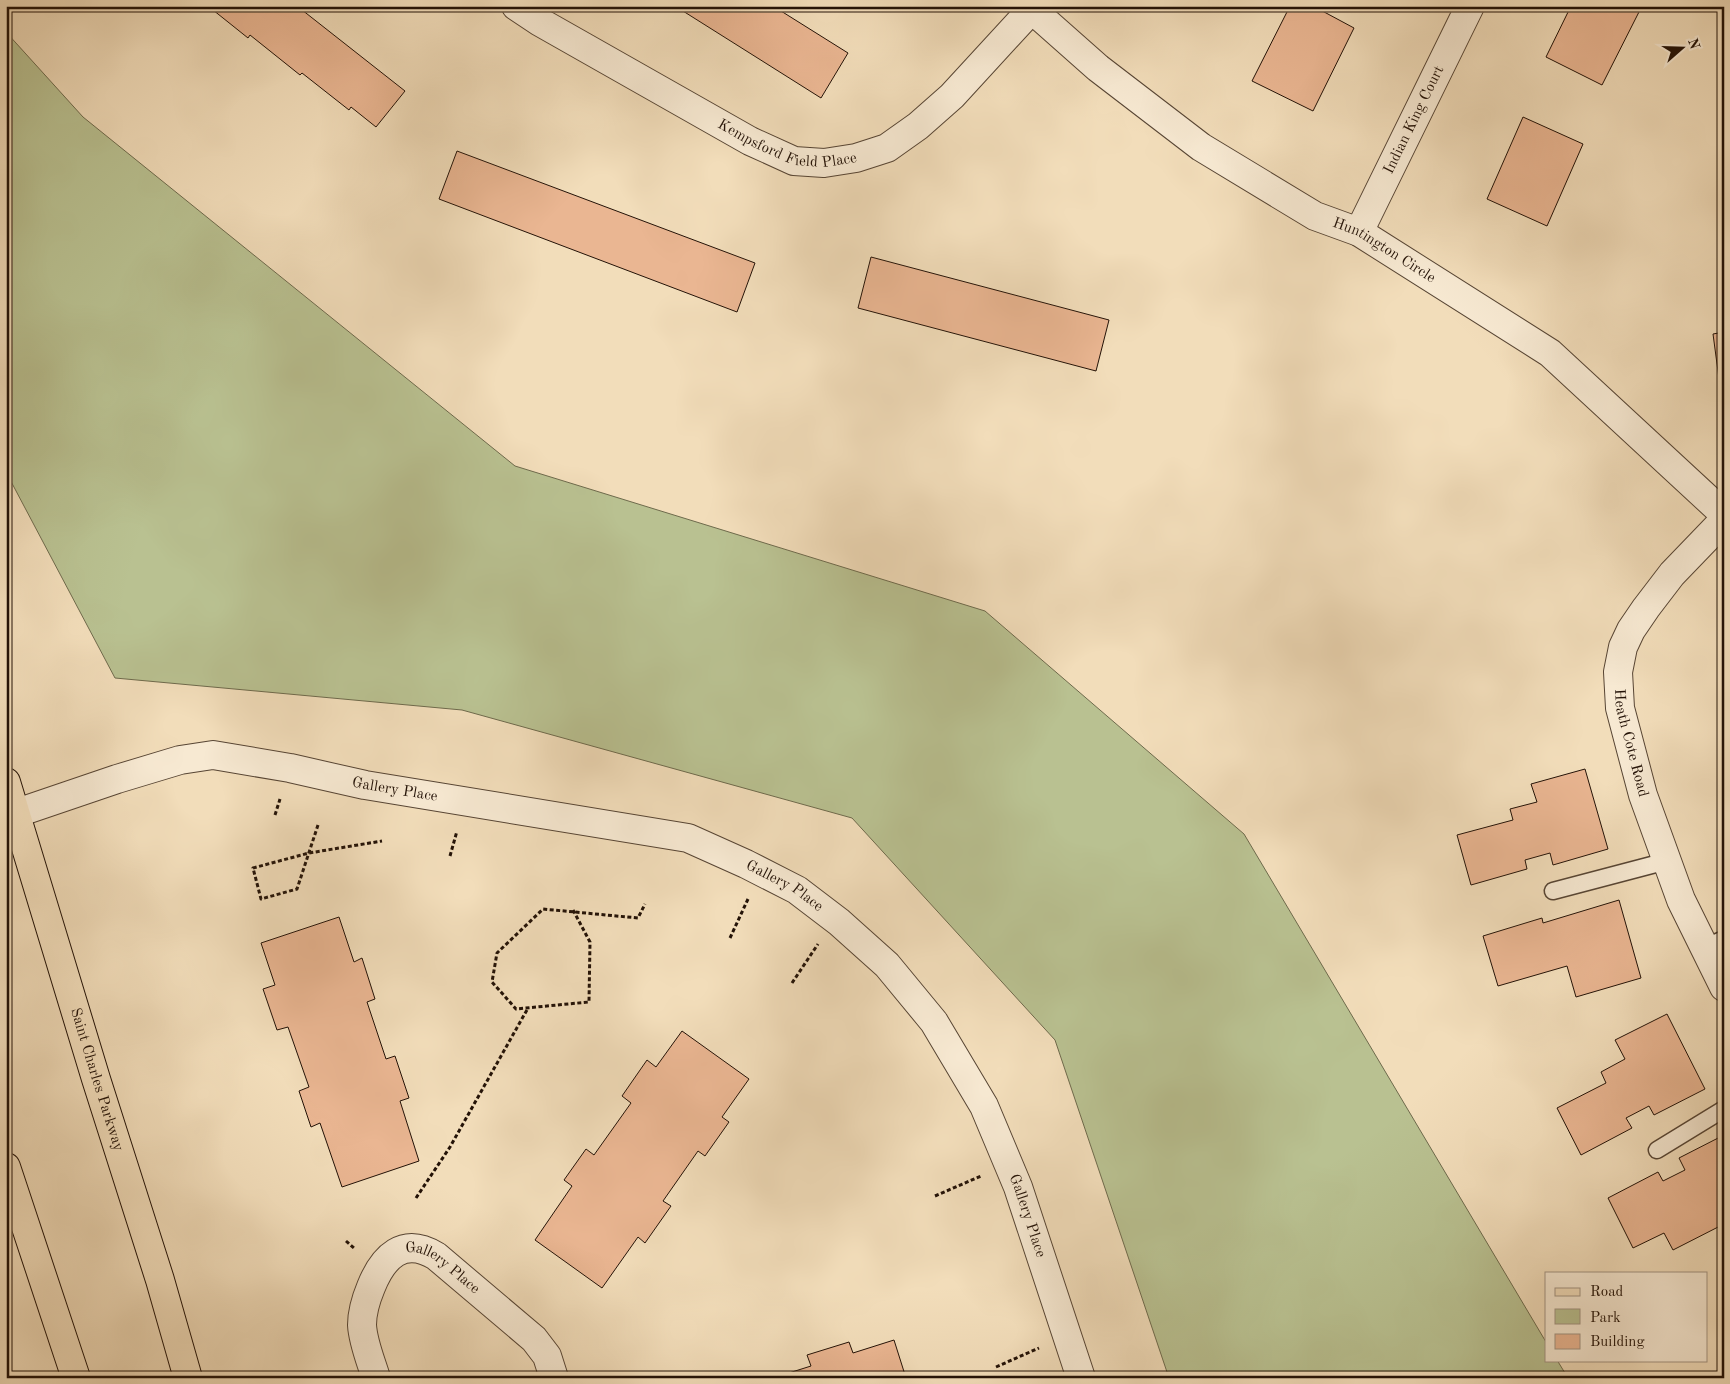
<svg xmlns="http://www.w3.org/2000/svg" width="1730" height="1384" font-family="'Old Standard TT',serif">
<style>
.green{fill:#b9c191;stroke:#6e6a4c}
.building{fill:#eab692;stroke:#231207}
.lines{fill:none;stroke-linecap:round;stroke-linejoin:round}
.lane-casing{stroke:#574534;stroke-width:19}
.street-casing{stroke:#574534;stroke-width:30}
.primary-casing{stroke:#231207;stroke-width:30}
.path{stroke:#231207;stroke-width:3;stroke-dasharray:4 2.5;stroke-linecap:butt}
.lane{stroke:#f7e9d2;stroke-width:16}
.street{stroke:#f7e9d2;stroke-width:28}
.primary{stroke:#f2ddba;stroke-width:28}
.labels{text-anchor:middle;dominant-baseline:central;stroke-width:4;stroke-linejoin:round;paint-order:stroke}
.street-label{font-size:15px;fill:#231207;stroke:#f7e9d2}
</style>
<rect width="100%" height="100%" fill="#f2ddba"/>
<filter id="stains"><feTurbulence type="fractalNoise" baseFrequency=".004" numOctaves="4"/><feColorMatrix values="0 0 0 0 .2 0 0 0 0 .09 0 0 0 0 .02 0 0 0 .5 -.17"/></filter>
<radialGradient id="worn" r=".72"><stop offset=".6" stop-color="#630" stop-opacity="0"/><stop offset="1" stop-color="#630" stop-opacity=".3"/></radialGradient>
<path class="green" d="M6 32 83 117 515 466 985 611 1244 834 1546 1342V1360H1557L1568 1378H1169L1055 1040 852 818 462 710 115 678 6 472Z"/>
<g class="building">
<path d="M208 6H297L405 91 376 127 351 107 349 110 302 73 300 75 250 35 248 38Z"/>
<path d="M675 6H773L848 53 821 98Z"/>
<path d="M1290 6H1313L1354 28 1313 111 1252 81Z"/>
<path d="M1571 6H1642L1602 85 1546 57Z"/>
<path d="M1523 117 1583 144 1547 226 1487 199Z"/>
<path d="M457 151 755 263 737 312 439 199Z"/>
<path d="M871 257 1109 320 1096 371 858 308Z"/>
<path d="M1724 332V378L1719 379 1713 334Z"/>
<path d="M1585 769 1608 849 1553 865 1550 853 1525 860 1527 869 1471 885 1457 835 1513 820 1510 809 1537 802 1531 784Z"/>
<path d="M1619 900 1641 978 1576 997 1567 966 1498 986 1483 936 1542 918 1543 923Z"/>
<path d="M339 917 354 962 362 958 375 999 367 1002 386 1059 395 1056 409 1098 400 1101 419 1161 342 1187 320 1123 311 1127 299 1091 309 1087 288 1027 277 1030 263 989 275 985 261 943Z"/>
<path d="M1667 1014 1705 1089 1654 1115 1649 1106 1626 1118 1632 1128 1581 1155 1557 1108 1606 1083 1601 1072 1625 1059 1615 1040Z"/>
<path d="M682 1031 749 1079 722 1117 729 1122 705 1156 698 1151 663 1201 671 1206 645 1243 638 1237 602 1288 535 1240 572 1186 564 1180 586 1149 594 1155 631 1103 622 1096 647 1060 656 1067Z"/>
<path d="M1724 1135V1224L1673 1250 1664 1233 1633 1248 1608 1198 1658 1172 1663 1181 1685 1170 1679 1158Z"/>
<path d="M894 1340 906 1378H773L811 1366 807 1355 849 1342 853 1353Z"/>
</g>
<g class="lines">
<g class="lane-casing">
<g id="lane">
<path d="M1553 891 1667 861"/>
<path d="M1704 948 1724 939"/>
<path d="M1657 1150 1724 1109"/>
</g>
</g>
<g class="street-casing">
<g id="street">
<path id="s1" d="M516 6 540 22 750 141 794 161 824 163 856 158 887 148 918 126 952 96 1031 10"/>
<path id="s2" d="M1028 6 1098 68 1201 147 1315 216 1359 232 1550 353 1724 514"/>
<path id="s3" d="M1359 232 1470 6"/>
<path id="s4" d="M1724 520 1672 574 1646 608 1631 630 1623 647 1618 672 1620 708 1643 795 1681 900 1724 987"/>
<path id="s5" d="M17 813 117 779 180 760 213 755 290 768 365 785 688 838 746 864 797 890 839 922 887 965 934 1022 984 1106 1018 1187 1081 1378"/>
<path id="s6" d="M376 1378C371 1361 363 1343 362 1325 362 1312 366 1299 371 1287 383 1257 403 1236 436 1256L534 1339 547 1356 554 1378"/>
</g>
</g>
<g class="primary-casing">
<g id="primary">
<path id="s7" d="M6 782 96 1079 160 1280 188 1378"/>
<path d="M6 1167 76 1378"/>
</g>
</g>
<g class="path">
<path d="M275 815 280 799"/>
<path d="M318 825 297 889 261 899 253 868 309 853 382 841"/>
<path d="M450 856 457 831"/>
<path d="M573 910 590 942 589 1002 516 1009 492 982 497 953 543 909 638 918 645 904"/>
<path d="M730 938 748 899"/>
<path d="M792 983 818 944"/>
<path d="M935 1196 981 1176"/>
<path d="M416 1198 450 1147 528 1008"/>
<path d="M346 1241 355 1249"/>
<path d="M996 1367 1039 1348"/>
</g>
<use href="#lane" class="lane"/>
<use href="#street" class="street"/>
<use href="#primary" class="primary"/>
</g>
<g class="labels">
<g class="street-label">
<text stroke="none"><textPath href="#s3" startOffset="125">Indian King Court</textPath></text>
<text stroke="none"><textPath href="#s1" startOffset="308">Kempsford Field Place</textPath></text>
<text stroke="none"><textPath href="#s2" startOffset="434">Huntington Circle</textPath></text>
<text stroke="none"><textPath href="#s4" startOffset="261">Heath Cote Road</textPath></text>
<text stroke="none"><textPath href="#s5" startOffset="390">Gallery Place</textPath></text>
<text stroke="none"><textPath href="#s5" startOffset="795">Gallery Place</textPath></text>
<text stroke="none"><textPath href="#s7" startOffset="311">Saint Charles Parkway</textPath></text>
<text stroke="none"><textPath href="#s5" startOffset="1215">Gallery Place</textPath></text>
<text stroke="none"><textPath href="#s6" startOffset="191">Gallery Place</textPath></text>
</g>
</g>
<rect width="1730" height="1384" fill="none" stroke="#f2ddba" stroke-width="25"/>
<rect x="8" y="8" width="1715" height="1369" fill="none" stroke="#231207" stroke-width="2.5"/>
<rect x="12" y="12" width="1705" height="1359" fill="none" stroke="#231207"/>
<rect x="1545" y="1272" width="162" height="90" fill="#f7e9d2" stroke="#a29381"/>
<rect x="1555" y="1288" width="25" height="8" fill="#f2ddba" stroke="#a29381"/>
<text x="1590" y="1296" font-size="15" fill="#231207">Road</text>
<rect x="1555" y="1309" width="25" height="15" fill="#b9c191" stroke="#a29381"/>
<text x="1590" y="1322" font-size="15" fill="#231207">Park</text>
<rect x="1555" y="1334" width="25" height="15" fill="#eab692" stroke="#a29381"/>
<text x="1590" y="1346" font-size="15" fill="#231207">Building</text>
<g transform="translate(1682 48) rotate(70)" stroke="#f7e9d2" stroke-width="4" paint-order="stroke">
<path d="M0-4L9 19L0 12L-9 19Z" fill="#231207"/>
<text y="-8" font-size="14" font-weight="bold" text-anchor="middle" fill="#231207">N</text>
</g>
<rect width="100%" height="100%" filter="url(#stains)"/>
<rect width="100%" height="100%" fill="url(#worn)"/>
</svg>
